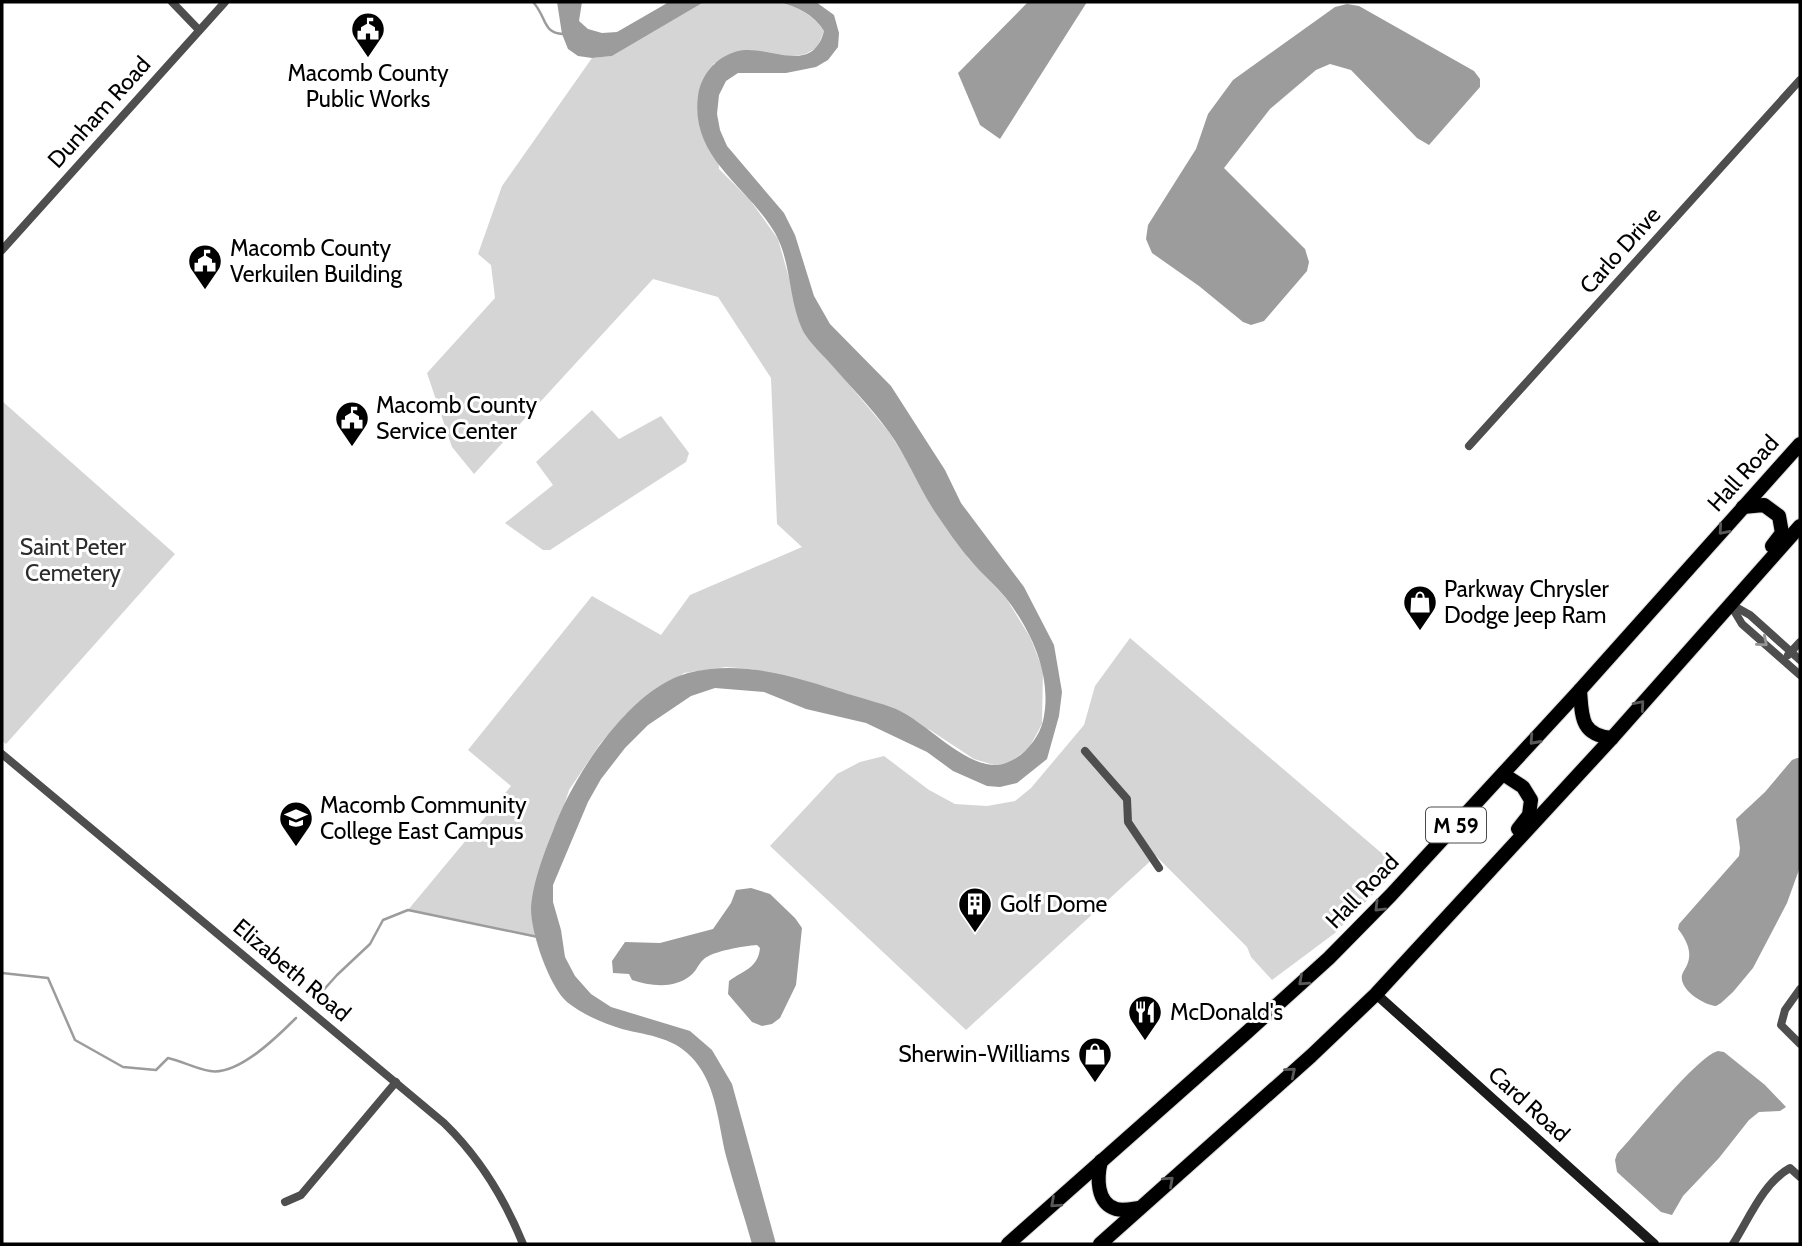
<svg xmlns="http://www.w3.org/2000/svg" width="1802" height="1246" font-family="Cabin,sans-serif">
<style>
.green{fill:#d5d5d5}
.water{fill:#9c9c9c}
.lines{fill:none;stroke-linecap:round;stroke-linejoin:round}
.stream{stroke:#9c9c9c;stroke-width:2.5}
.highway-casing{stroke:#dbdbdb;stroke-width:16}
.street{stroke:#4e4e4e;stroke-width:8}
.secondary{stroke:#1b1b1b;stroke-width:10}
.highway{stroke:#000;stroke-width:14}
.oneway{stroke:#595959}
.oneway2{stroke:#959595}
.labels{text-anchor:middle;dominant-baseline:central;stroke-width:6;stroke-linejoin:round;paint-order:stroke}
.shield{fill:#fff;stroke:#4c4c4c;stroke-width:2}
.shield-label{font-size:21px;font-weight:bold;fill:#000}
.poi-label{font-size:23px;fill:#000;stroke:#fff;text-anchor:start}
.street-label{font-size:23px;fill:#000;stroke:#fff}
.park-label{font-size:23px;fill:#2c2c2c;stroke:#fff}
</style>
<rect width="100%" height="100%" fill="#fff"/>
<g class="green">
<path d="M704 2H778C797 6 813 15 824 31L817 48 805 54 791 57 746 50 713 64 719 169 750 200 778 239 804 331 889 432 968 558 1006 598 1030 637 1043 670 1042 724 1029 748 1009 763 994 765 974 759 930 730 752 669 726 667 684 673 626 714 600 744 569 790 531 910 536 937 408 910 511 786 468 750 592 596 661 635 690 595 802 547 777 524 771 378 718 297 653 279 474 474 452 447 427 373 495 298 491 265 478 254 502 186 592 58 612 56Z"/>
<path d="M2 401 175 554 6 744 2 741Z"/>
<path d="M592 410 619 439 661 416 689 453 686 462 550 550H543L505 523 553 485 536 462Z"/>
<path d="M1130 638 1399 868 1335 933 1272 980 1251 957 1247 947 1156 856 966 1030 770 846 837 774 860 762 884 756 929 790 955 804 987 806 1015 801 1031 788 1084 725 1095 686Z"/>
</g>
<g class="water">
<path d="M557 2H582L579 21 588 29 602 33 617 32 669 2H704L612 56 592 58 578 56 568 49 562 34Z"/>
<path d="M778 2H816L834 15 839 33 838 47 828 60 816 67 786 73H738L726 81 719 95 717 114 720 130 727 146 784 213 795 235 814 296 830 324 891 386 945 470 961 503 1024 587 1054 645 1062 692 1059 716 1047 759 1017 783 1000 787 987 786 953 771 927 752 866 723 806 709 764 692 715 688 691 696 648 725 625 748 601 779 588 802 553 885V902L561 930 565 957 575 976 591 994 611 1007 690 1031 712 1050 732 1084 776 1244H752C744 1215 734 1186 726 1156 718 1123 717 1088 695 1061 675 1037 650 1036 622 1029 603 1023 583 1015 567 1002 549 986 531 933 531 909 532 885 544 853 553 831 572 777 630 688 688 673 742 659 797 677 848 694 864 699 881 703 896 709 927 723 959 762 993 765 1016 766 1038 742 1043 721 1053 677 1032 632 1006 598 995 585 982 574 971 561 958 546 946 528 935 512 918 486 907 457 889 432 871 407 849 385 829 362 821 353 809 342 803 331 788 300 792 263 775 233 748 186 690 159 698 96 701 72 721 52 745 50 773 48 813 74 824 31 814 15 797 6 778 2Z"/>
<path d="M1028 2H1087L1000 139 980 125 958 73Z"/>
<path d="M1347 4 1359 6 1474 71 1480 79V87L1429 145 1417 138 1351 70 1330 64 1316 70 1270 109 1224 168 1305 249 1309 262 1307 271 1264 321 1251 325 1243 322 1199 286 1152 253 1146 239 1148 225 1196 149 1208 114 1233 80 1335 7Z"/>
<path d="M1797 758H1800V867L1787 903 1753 968 1733 992 1721 1003 1716 1006C1704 1005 1679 990 1682 975 1683 971 1686 968 1687 965 1693 952 1686 939 1678 929L1679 924 1739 856 1740 848 1736 819 1765 792 1792 760Z"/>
<path d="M751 888 770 894 795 918 802 928 796 985 780 1018 772 1024 762 1026 752 1022 728 994 729 981C744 970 758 968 760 948L757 945C744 946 713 951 704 959 698 964 696 972 690 976 674 989 650 986 632 980L629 974 613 973 612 961 625 942 660 943 713 929 731 903 736 890Z"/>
<path d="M1718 1051 1724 1052 1765 1085 1786 1107 1780 1111 1759 1112 1749 1120 1719 1158 1683 1196 1672 1215 1661 1212 1617 1172 1615 1160 1617 1154C1636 1134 1697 1056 1718 1051Z"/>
</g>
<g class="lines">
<g class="stream">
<path d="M533 2C547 17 542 33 563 34"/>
<path d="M2 973 48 978 75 1040 123 1067 156 1070 168 1058C182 1061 196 1069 210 1071 238 1076 278 1036 296 1018"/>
<path d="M319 995 337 975 370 944 383 920 408 910 538 937"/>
</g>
<g class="highway-casing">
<g id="highway">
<path d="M1743 507 1764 505 1779 516 1782 533 1772 546"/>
<path d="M1580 690C1582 716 1580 735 1612 738"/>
<path d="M1503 774 1523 787 1531 800 1529 815 1518 829"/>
<path d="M1101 1161C1097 1177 1096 1203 1116 1209 1123 1211 1132 1209 1139 1208"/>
<path d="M1008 1244 1245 1034 1329 958 1391 895 1580 690 1800 444"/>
<path d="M1100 1244 1311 1056 1376 994 1612 738 1800 526"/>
</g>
</g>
<g class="street">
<path d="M172 2 199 30"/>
<path d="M2 250 225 2"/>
<path d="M1469 446 1800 80"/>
<path d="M1730 604 1742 624 1800 675"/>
<path d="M1732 605 1750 615 1800 660"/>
<path d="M1788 655 1800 642"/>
<path d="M1085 751 1127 799 1128 822 1159 868"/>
<path d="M2 754 444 1123C480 1158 504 1197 523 1244"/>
<path d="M1800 989 1785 1010 1781 1025 1800 1044"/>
<path d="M285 1202 301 1195 396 1082"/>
<path d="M1733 1244C1749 1219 1763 1183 1790 1168L1800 1177"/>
</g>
<path class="secondary" d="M1376 994 1654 1244"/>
<use href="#highway" class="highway"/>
</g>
<defs><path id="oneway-chevron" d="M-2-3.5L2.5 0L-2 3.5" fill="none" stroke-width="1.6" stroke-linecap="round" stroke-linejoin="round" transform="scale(1.75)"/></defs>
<g class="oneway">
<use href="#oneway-chevron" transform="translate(1723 530) rotate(131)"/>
<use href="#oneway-chevron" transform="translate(1640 705) rotate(-49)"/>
<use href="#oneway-chevron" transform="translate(1534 740) rotate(132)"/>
<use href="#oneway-chevron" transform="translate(1379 907) rotate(135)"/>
<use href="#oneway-chevron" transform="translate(1303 981) rotate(138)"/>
<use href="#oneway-chevron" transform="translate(1291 1072) rotate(-40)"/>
<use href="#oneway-chevron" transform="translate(1169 1181) rotate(-42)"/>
<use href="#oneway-chevron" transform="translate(1055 1203) rotate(138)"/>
</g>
<use class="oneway2" href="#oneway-chevron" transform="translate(1763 642) rotate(41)"/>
<defs>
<g id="civic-pin" transform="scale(1.75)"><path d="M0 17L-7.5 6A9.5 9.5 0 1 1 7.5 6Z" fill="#000" stroke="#fff"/><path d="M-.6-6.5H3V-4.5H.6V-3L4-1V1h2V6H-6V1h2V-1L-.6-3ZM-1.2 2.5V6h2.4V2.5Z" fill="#fff"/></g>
<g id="shop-pin" transform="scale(1.75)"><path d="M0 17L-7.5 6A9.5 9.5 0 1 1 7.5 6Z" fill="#000" stroke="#fff"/><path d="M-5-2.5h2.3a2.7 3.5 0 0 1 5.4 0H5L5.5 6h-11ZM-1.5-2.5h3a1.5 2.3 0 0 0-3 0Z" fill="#fff"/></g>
<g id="university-pin" transform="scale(1.75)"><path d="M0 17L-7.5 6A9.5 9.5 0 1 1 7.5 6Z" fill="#000" stroke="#fff"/><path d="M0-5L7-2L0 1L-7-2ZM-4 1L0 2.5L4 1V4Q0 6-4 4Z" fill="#fff"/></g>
<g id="building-pin" transform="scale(1.75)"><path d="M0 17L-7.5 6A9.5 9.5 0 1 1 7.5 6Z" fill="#000" stroke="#fff"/><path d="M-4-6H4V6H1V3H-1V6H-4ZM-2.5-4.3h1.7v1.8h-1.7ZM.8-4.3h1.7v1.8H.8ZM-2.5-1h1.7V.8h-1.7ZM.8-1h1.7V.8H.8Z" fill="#fff"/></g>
<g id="restaurant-pin" transform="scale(1.75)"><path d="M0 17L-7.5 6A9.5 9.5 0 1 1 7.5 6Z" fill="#000" stroke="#fff"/><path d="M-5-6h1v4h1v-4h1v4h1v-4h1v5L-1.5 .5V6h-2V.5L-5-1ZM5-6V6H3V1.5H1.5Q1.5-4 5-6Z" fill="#fff"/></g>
</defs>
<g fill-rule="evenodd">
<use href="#civic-pin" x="368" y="29"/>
<use href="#civic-pin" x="205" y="261"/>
<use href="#civic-pin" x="352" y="418"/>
<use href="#shop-pin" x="1420" y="602"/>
<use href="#university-pin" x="296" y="818"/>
<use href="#building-pin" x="975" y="904"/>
<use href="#restaurant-pin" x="1145" y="1012"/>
<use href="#shop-pin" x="1095" y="1054"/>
</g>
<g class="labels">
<rect class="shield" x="1426" y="807.5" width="60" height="35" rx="5"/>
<g class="shield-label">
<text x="1456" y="825">M 59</text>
</g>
<g class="poi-label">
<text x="368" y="73" text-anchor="middle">Macomb County<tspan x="368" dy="26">Public Works</tspan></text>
<text x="230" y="248">Macomb County<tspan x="230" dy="26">Verkuilen Building</tspan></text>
<text x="376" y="405">Macomb County<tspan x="376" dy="26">Service Center</tspan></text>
<text x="1444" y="589">Parkway Chrysler<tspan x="1444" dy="26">Dodge Jeep Ram</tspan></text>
<text x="320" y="805">Macomb Community<tspan x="320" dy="26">College East Campus</tspan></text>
<text x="1000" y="904">Golf Dome</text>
<text x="1170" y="1012">McDonald's</text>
<text x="1070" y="1054" text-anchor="end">Sherwin-Williams</text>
</g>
<g class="street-label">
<text transform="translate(99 112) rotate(-48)">Dunham Road</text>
<text transform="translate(1620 250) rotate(-48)">Carlo Drive</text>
<text transform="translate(1743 473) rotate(-48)">Hall Road</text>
<text transform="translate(1362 891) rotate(-46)">Hall Road</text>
<text transform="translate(292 970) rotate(40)">Elizabeth Road</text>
<text transform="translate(1529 1104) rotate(42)">Card Road</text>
</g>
<g class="park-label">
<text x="73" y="547">Saint Peter<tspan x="73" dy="26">Cemetery</tspan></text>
</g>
</g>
<rect width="1802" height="1246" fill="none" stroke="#000000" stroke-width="7"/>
</svg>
